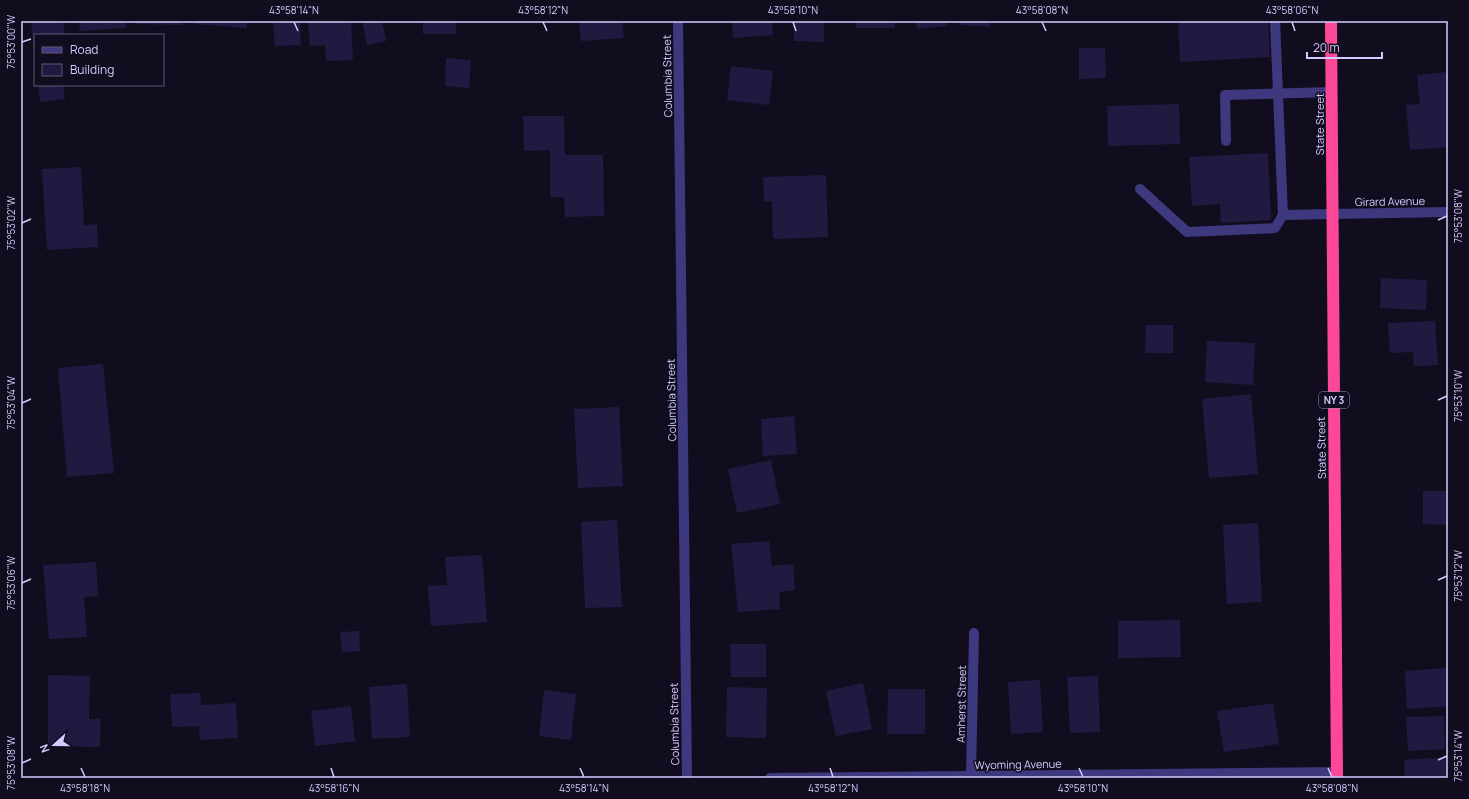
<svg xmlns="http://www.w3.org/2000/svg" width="1469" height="799" font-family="Manrope,sans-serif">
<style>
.building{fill:#221940}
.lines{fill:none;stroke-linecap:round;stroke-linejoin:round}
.lane{stroke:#3e387e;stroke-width:10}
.street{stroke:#3e387e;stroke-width:10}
.highway{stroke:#fd4897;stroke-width:12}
.ticks{fill:none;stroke:#d3cbfe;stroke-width:1.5}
.labels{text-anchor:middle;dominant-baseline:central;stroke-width:3;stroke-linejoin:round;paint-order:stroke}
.shield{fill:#110d1f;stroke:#9992bb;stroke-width:1}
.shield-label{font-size:10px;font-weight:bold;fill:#d3cbfe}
.street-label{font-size:11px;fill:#d3cbfe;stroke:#110d1f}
.neatline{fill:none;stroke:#d3cbfe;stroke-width:1.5}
.ticks-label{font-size:10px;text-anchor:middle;fill:#d3cbfe}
</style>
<rect width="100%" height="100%" fill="#110d1f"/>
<g class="building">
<path d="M31 21H63L65 35H35L34 52Z"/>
<path d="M79 21H126V28L80 31Z"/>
<path d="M136 21H182V25L136 24Z"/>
<path d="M194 21H247V28L194 24Z"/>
<path d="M273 21H300L301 45 275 46Z"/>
<path d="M308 21H351L353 60 326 61 325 45 310 46Z"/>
<path d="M362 21H382L386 41 367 45Z"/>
<rect x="423" y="21" width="33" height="13"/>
<path d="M579 21H622L624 38 581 41Z"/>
<path d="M732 21H772L773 35 733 38Z"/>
<path d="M794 21H824V42L794 41Z"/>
<rect x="856" y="21" width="39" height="7"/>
<path d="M916 21H946L947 26 917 29Z"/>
<path d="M960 21H990V27L960 25Z"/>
<path d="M1178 21H1268L1270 57 1180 62Z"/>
<path d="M1079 48H1105L1106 78 1079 79Z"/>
<path d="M446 58 471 60 469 88 445 86Z"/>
<path d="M731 66 773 71 769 105 727 100Z"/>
<path d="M1448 72V147L1410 150 1406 105 1420 104 1417 75Z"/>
<path d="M38 85H63L65 99 40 102Z"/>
<path d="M1179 104 1180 144 1108 146 1107 106Z"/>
<path d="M523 116H564L565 155H603L604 216 565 217 564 197H550V150L524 151Z"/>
<path d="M1268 153 1271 220 1221 223 1220 204 1192 206 1189 157Z"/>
<path d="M81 167 84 225 97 224 98 247 47 250 42 169Z"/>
<path d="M826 175 828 237 773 239 772 201H764L763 177Z"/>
<path d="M1381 278 1427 280 1426 310 1380 308Z"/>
<path d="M1435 321 1438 365 1414 366 1413 352 1390 353 1388 323Z"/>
<path d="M1146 325H1173V353H1145Z"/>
<path d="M1207 341 1255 343 1253 385 1205 382Z"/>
<path d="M103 364 114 473 67 477 58 368Z"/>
<path d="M1251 394 1258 474 1209 478 1202 399Z"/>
<path d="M619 407 623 486 578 488 574 409Z"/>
<path d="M794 416 797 454 763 456 761 419Z"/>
<path d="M771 460 780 504 737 513 728 469Z"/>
<path d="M1423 491H1448V525L1423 524Z"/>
<path d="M617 520 622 607 585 608 581 522Z"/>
<path d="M1258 523 1262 602 1227 604 1223 525Z"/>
<path d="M769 541 772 566 793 564 795 590 779 592 780 609 738 612 731 544Z"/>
<path d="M482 555 487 622 431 626 428 586 447 585 445 557Z"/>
<path d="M96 562 98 596 84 597 87 637 49 639 43 565Z"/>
<path d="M1180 620 1181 657 1118 658V621Z"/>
<path d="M359 631 360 651 342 652 340 632Z"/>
<path d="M730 644H766V677H731Z"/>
<path d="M1446 668 1448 706 1407 709 1405 671Z"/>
<path d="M48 675 90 676 89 719H101L100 747 48 746Z"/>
<path d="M1098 676 1100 732 1070 733 1067 677Z"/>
<path d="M1040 680 1043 732 1011 734 1008 682Z"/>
<path d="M863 683 872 729 836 736 826 691Z"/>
<path d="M407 684 410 737 372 739 369 687Z"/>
<path d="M727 687 767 688 766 738 726 737Z"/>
<path d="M888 689H925V734H887Z"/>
<path d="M544 690 576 694 571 740 539 736Z"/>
<path d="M200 693 201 705 236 703 238 738 200 740 199 726 172 727 170 694Z"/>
<path d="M1273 703 1279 744 1224 752 1217 711Z"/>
<path d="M351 706 355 741 315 746 311 711Z"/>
<path d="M1444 716 1445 749 1408 751 1406 717Z"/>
<path d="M1448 757V778H1405L1404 760Z"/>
</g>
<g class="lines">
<g class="lane">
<path d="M1275 21 1283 215 1332 214"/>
<path d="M1226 141 1225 95 1331 92"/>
<path d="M1140 189 1187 232 1275 228 1283 215"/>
</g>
<g class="street">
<path d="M678 21 687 778"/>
<path d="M1332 214 1448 212"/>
<path d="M971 776 974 633"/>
<path d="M770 778 1337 772"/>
</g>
<path class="highway" d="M1331 21 1337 778"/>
</g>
<path class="ticks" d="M294 22 298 31M543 22 547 31M793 22 796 31M1042 22 1046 31M1292 22 1295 31M22 42 31 39M1438 220 1447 216M22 223 31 219M1438 400 1447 396M22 403 31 399M1438 580 1447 576M22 583 31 579M1438 760 1447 756M22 763 31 759M81 768 85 777M331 768 334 777M580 768 584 777M830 768 833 777M1079 768 1083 777M1328 768 1332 777"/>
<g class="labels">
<rect class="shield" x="1319" y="392" width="30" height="16" rx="3"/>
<g class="shield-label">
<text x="1334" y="400">NY 3</text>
</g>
<g class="street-label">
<text transform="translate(667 76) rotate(-91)">Columbia Street</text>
<text transform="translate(1319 124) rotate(-90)">State Street</text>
<text transform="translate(1390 201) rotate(-1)">Girard Avenue</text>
<text transform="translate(671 400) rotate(-91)">Columbia Street</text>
<text transform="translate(1321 448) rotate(-91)">State Street</text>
<text transform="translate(961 704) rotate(-89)">Amherst Street</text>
<text transform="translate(674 724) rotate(-91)">Columbia Street</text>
<text transform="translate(1018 764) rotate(-1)">Wyoming Avenue</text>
</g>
</g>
<rect width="1469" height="799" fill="none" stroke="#110d1f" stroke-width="44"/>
<rect x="34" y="34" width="130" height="52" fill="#110d1f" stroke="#5f5978"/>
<rect x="42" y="47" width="20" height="6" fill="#3e387e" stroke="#5f5978"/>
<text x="70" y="54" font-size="12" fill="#d3cbfe">Road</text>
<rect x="42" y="64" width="20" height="12" fill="#221940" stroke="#5f5978"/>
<text x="70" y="74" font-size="12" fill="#d3cbfe">Building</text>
<g transform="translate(54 745) rotate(249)" stroke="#110d1f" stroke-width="3" paint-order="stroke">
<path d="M0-3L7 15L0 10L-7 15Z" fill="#d3cbfe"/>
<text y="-6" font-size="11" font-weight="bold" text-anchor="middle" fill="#d3cbfe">N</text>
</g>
<path d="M1307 52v6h75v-6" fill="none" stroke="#d3cbfe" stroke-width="2"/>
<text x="1313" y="52" font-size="12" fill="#d3cbfe" stroke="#110d1f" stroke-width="3" paint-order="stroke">20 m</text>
<rect x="22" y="22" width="1425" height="755" class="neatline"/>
<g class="ticks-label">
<text x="294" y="14">43°58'14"N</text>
<text x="543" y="14">43°58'12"N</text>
<text x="793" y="14">43°58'10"N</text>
<text x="1042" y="14">43°58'08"N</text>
<text x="1292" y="14">43°58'06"N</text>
<text transform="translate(11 42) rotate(-90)" y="4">75°53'00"W</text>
<text transform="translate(1458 216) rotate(-90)" y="4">75°53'08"W</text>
<text transform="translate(11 223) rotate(-90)" y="4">75°53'02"W</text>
<text transform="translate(1458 396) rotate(-90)" y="4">75°53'10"W</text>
<text transform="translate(11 403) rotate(-90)" y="4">75°53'04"W</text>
<text transform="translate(1458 576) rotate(-90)" y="4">75°53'12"W</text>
<text transform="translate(11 583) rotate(-90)" y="4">75°53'06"W</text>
<text transform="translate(1458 756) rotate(-90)" y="4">75°53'14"W</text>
<text transform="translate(11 763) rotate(-90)" y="4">75°53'08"W</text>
<text x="85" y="792">43°58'18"N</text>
<text x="334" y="792">43°58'16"N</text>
<text x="584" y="792">43°58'14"N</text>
<text x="833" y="792">43°58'12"N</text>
<text x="1083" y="792">43°58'10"N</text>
<text x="1332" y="792">43°58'08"N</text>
</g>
</svg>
